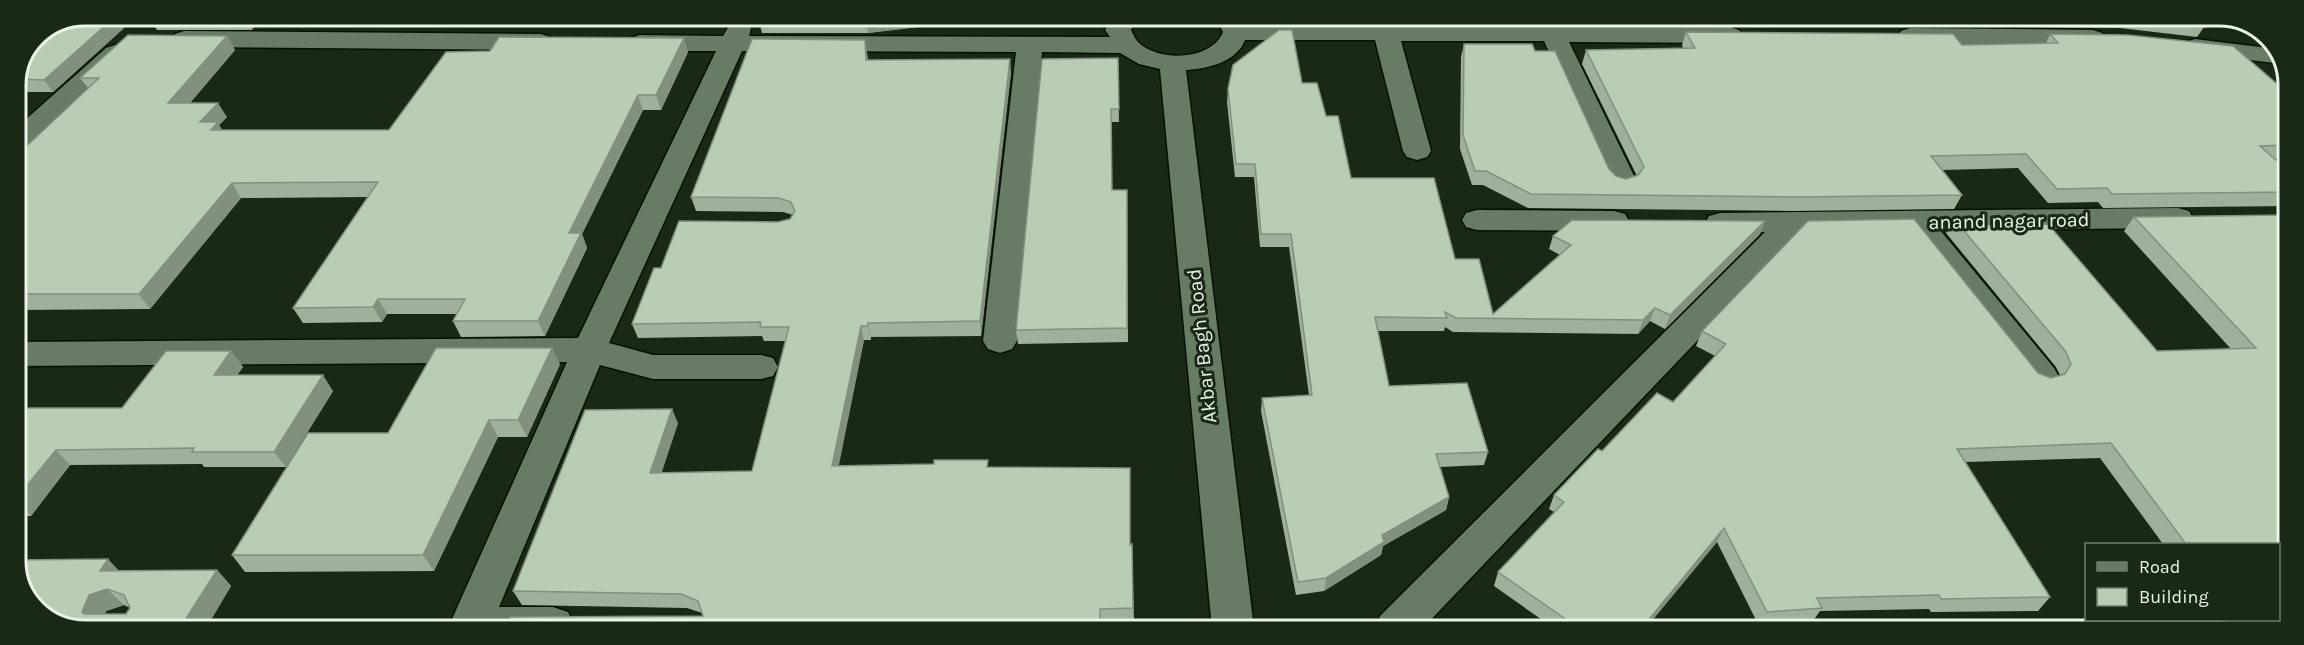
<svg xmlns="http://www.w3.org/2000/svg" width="2304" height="645" font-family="Karla,sans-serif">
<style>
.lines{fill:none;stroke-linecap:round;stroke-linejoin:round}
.minor-casing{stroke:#041202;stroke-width:3}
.minor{fill:#687b64;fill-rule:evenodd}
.wall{fill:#9fb09b;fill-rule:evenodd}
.shaded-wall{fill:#82907e}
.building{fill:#b9cdb4;stroke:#82907e;stroke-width:1.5;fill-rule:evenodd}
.labels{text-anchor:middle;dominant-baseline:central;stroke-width:6;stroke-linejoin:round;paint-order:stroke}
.street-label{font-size:20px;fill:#eaf5e8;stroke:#192916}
.rim{fill:none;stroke:#eaf5e8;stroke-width:3}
</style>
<rect width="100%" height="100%" fill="#192916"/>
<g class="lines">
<g class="minor-casing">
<g id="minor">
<path d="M85 15 819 16 816 21 807 23 752 24 749 36 1110 37 1105 30 1115 16H1139L1131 30C1133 34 1135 39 1138 42 1159 63 1212 60 1223 32L1215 16H1239L1244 24 1730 27 1739 30 1743 35 1739 40 1730 43 1569 42 1637 182 1632 188 1622 191 1612 188 1607 182 1544 41H1401L1431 151 1427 157 1417 160 1407 157 1403 151 1375 40H1245C1237 62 1207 69 1186 70L1254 629H1212L1160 69 1139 64 1120 53 1042 52 1017 341 1012 349 1000 353 988 349 983 341 1016 52 742 51 609 343 653 355H761L773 358 778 367 773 376 761 379H653L600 365 499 607H553L568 612 574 625 572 628H448L567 362 15 366V342L578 338 716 51H640L631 48 627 43 631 38 640 35 723 36 730 24H154L74 27 64 24Z"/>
<path d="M1910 28 2093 30 2102 33 2106 38 2102 43 2093 46 1910 44 1901 41 1897 36 1901 31Z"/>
<path d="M184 31 541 34 550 37 554 42 550 47 541 50 184 47 175 44 171 39 175 34Z"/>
<path d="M2195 39 2276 49 2282 64 2186 52 2182 47 2186 42Z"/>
<path d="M115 45 124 48 128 53 124 58 25 150 15 152V129L106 48Z"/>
<path d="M2178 208 2189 211 2193 218 2189 225 2178 228 1940 230 2054 368 2059 377 2054 386 2042 390 2030 386 1908 231 1801 232 1422 629H1374L1380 616 1765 232 1720 233 1709 230 1705 223 1709 216 1720 213Z"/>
<path d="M1477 210 1614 211 1625 214 1629 221 1625 228 1614 231 1477 230 1466 227 1462 220 1466 213Z"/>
</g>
</g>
<use href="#minor" class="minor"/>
</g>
<g class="wall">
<path d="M151 15H249L255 26 252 30H157L149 17Z"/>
<path d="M116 16 124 28 53 92H15V85L36 35Z"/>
<path d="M761 16H969L968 21 868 33H762L759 21Z"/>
<path d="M1667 17H1934L1930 27 1672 25Z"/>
<path d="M2016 17H2192L2204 27 2197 37 2120 28 2025 27Z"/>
<path d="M1686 32 1962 45 2046 43 2050 34 2289 94 2288 159H2275L2288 171V206L2103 208 2098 202 2048 203 2018 168 1942 170 1962 195 1954 209 1792 211 1528 208 1483 185H1472L1460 149 1461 57 1464 44 1535 51 1609 169 1616 176 1626 179 1637 176 1582 64 1586 50 1683 48 1682 45Z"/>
<path d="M227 36 235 50 190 103 227 117 219 125 222 130H389L688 52 661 110H643L582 234 587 248 545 336 461 337 453 321 457 314H387L382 322 303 323 293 308 368 197 241 198 150 309 15 310V157L88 88 80 78Z"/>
<path d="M867 53 868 60 1011 72 981 336 871 337V340H864L838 466 989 467 1130 545 1132 544 1134 622H1101L703 616 702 613 687 608 522 605 513 591 678 423 661 473 752 471 786 341H764L762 336 638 338 632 324 661 268 778 222 790 219 793 215 783 212 696 211 691 197Z"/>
<path d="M1118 58 1119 122H1112V190H1127L1128 342 1018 344 1016 330Z"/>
<path d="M1302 83 1326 116 1351 178 1455 259 1493 314 1560 255 1549 249 1553 236 1765 221 1760 234 1665 329 1650 321 1638 334 1453 332 1445 327 1444 331H1378L1389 386 1488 452 1484 465 1440 467 1449 497 1446 510 1383 546 1381 555 1324 591 1296 595 1261 411 1262 398 1309 395 1289 247H1260L1254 177H1235L1227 102 1228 89Z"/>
<path d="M2288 215 2278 544H2163L2100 458 1965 462 2050 597 2038 611 1931 612 1929 609 1820 611 1813 621 1759 626 1717 542 1645 629H1555L1494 586 1498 572 1554 512 1549 509 1554 495 1602 451 1673 402 1715 356 1696 346 1702 331 2038 373 2051 378 2060 375 2056 367 1946 233 1954 219 1986 225 2157 351 2231 349 2124 231 2134 217Z"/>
<path d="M231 351 243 367 237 375 333 391 286 467H204L202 464 70 465 31 516H15V408H122Z"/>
<path d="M560 364 527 437H498L434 571 245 572 232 555 388 433Z"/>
<path d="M118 570H217L231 586 206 628H67ZM124 605 130 608 126 614H105L106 611Z"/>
<path d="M2217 620H2250L2236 624H2221Z"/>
</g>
<g class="shaded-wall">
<path d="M247 15H249L255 26 252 30 245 18Z"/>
<path d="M116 16 124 28 53 92 44 80Z"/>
<path d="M914 16H969L968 21 868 33 866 22Z"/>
<path d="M227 36 235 50 178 117 168 103Z"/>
<path d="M684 38 688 52 661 110 656 95Z"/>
<path d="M865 40 867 53 869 74 866 60Z"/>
<path d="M1010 59 1011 72 981 336 980 321Z"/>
<path d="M638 95 643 110 582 234 587 248 545 336 538 321 569 233Z"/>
<path d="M218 103 227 117 219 125 227 137 220 145 200 122Z"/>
<path d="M232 183 241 198 150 309 139 294Z"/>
<path d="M1765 221 1760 234 1665 329 1670 315Z"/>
<path d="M378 299 387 314 382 322 373 307Z"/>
<path d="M1655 308 1650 321 1638 334 1643 320Z"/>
<path d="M868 323 871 337V340L868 326Z"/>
<path d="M861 326 864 340 836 480 832 466Z"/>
<path d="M552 348 560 364 527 437 518 420Z"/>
<path d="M231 351 243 367 226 391 214 375Z"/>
<path d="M323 375 333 391 286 467 274 452Z"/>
<path d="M672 409 678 423 657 487 650 473Z"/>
<path d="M489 420 498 437 434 571 423 555Z"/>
<path d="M56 450 70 465 31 516 16 500Z"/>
<path d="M1449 497 1446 510 1383 546 1381 555 1324 591 1326 578 1382 535Z"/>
<path d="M1724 528 1717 542 1645 629H1641Z"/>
<path d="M108 559 124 576 100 571Z"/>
<path d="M217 570 231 586 206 628H180Z"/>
<path d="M107 589 124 605 106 611 99 628 82 612 89 595Z"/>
</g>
<g class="building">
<path d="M151 15H247L245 18 149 17Z"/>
<path d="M116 16 44 80 17 79 36 35 81 17Z"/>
<path d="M761 16H914L866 22 759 21Z"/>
<path d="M2030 17H2192L2204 27 2126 18Z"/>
<path d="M1279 30H1292L1302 83H1317L1326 116H1338L1351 178H1434L1455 259H1479L1493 314 1571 245 1553 236 1572 220 1765 221 1670 315 1655 308 1643 320 1456 318 1445 312 1447 318 1375 317 1389 386 1467 383 1488 452 1436 454 1449 497 1382 535 1384 542 1326 578 1298 582 1262 398 1312 395 1291 234H1261L1255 164H1236L1228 89 1233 65Z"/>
<path d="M1686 32 1953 34 1962 45 2058 43 2050 34 2128 35 2233 46 2289 94V145L2260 146 2288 171V192L2112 194 2107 188 2057 189 2026 154 1931 156 1962 195 1798 197 1531 194 1486 171H1475L1463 135 1464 44H1532L1535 51H1555L1609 169 1616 176 1626 179 1638 175 1644 167 1586 50 1695 48Z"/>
<path d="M128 35 227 36 168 103H218L200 122H218L211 130H389L446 52 490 51 499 37 684 38 656 95H638L569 233H581L538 321H453L465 299H378L373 307 293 308 378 182 232 183 139 294H15V157L99 78H80Z"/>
<path d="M752 39 865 40 866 60 1010 59 980 321 868 323V326H861L832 466 934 464V460H988L987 467 1130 468V545L1132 544 1133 608 1100 609V629L506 628 510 617 703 616 698 601 681 594 513 591 585 410 672 409 650 473 752 471 789 327H760L761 322 632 324 654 268H661L679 221 778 222 790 219 795 211 791 202 779 198 691 197Z"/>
<path d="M1118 58 1119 109H1111L1112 190H1127V328L1016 330 1042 59Z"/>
<path d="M2288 215 2287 578 2278 590V544H2186L2111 443 1957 449 2050 597 1941 599 1939 595 1817 598 1822 608 1767 612 1724 528 1641 629H1580L1498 572 1564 502 1554 495 1598 449 1602 451 1657 393 1673 402 1726 344 1702 331 1808 221 1914 219 2038 373 2051 378 2065 374 2071 364 2066 352 1954 219H1981L1986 225 2048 224 2157 351 2256 348 2134 217Z"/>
<path d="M436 348H552L518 420H489L423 555H232L308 433H388Z"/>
<path d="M166 351H231L214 375H323L274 452H192L194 448 56 450 15 500V408H122Z"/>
<path d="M108 559 100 571 217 570 180 628H67L32 606 15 565V560ZM107 589 124 595 130 608 126 614H84L82 612 89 595Z"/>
</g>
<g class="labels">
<g class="street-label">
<text transform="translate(2009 221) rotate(-1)">anand nagar road</text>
<text transform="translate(1202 346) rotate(-96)">Akbar Bagh Road</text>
</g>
</g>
<path d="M0 0H2304V645H0ZM85 26H2219A59 59 0 0 1 2278 85V561A59 59 0 0 1 2219 620H85A59 59 0 0 1 26 561V85A59 59 0 0 1 85 26Z" fill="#192916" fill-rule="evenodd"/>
<path class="rim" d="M85 26H2219A59 59 0 0 1 2278 85V561A59 59 0 0 1 2219 620H85A59 59 0 0 1 26 561V85A59 59 0 0 1 85 26Z"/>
<rect x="2085" y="543" width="195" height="78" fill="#192916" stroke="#6d7b6a" stroke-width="1.5"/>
<rect x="2097" y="562" width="30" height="9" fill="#687b64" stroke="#6d7b6a" stroke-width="1.5"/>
<text x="2139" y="573" font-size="18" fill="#eaf5e8">Road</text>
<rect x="2097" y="588" width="30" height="18" fill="#b9cdb4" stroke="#6d7b6a" stroke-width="1.5"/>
<text x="2139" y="603" font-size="18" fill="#eaf5e8">Building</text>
</svg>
